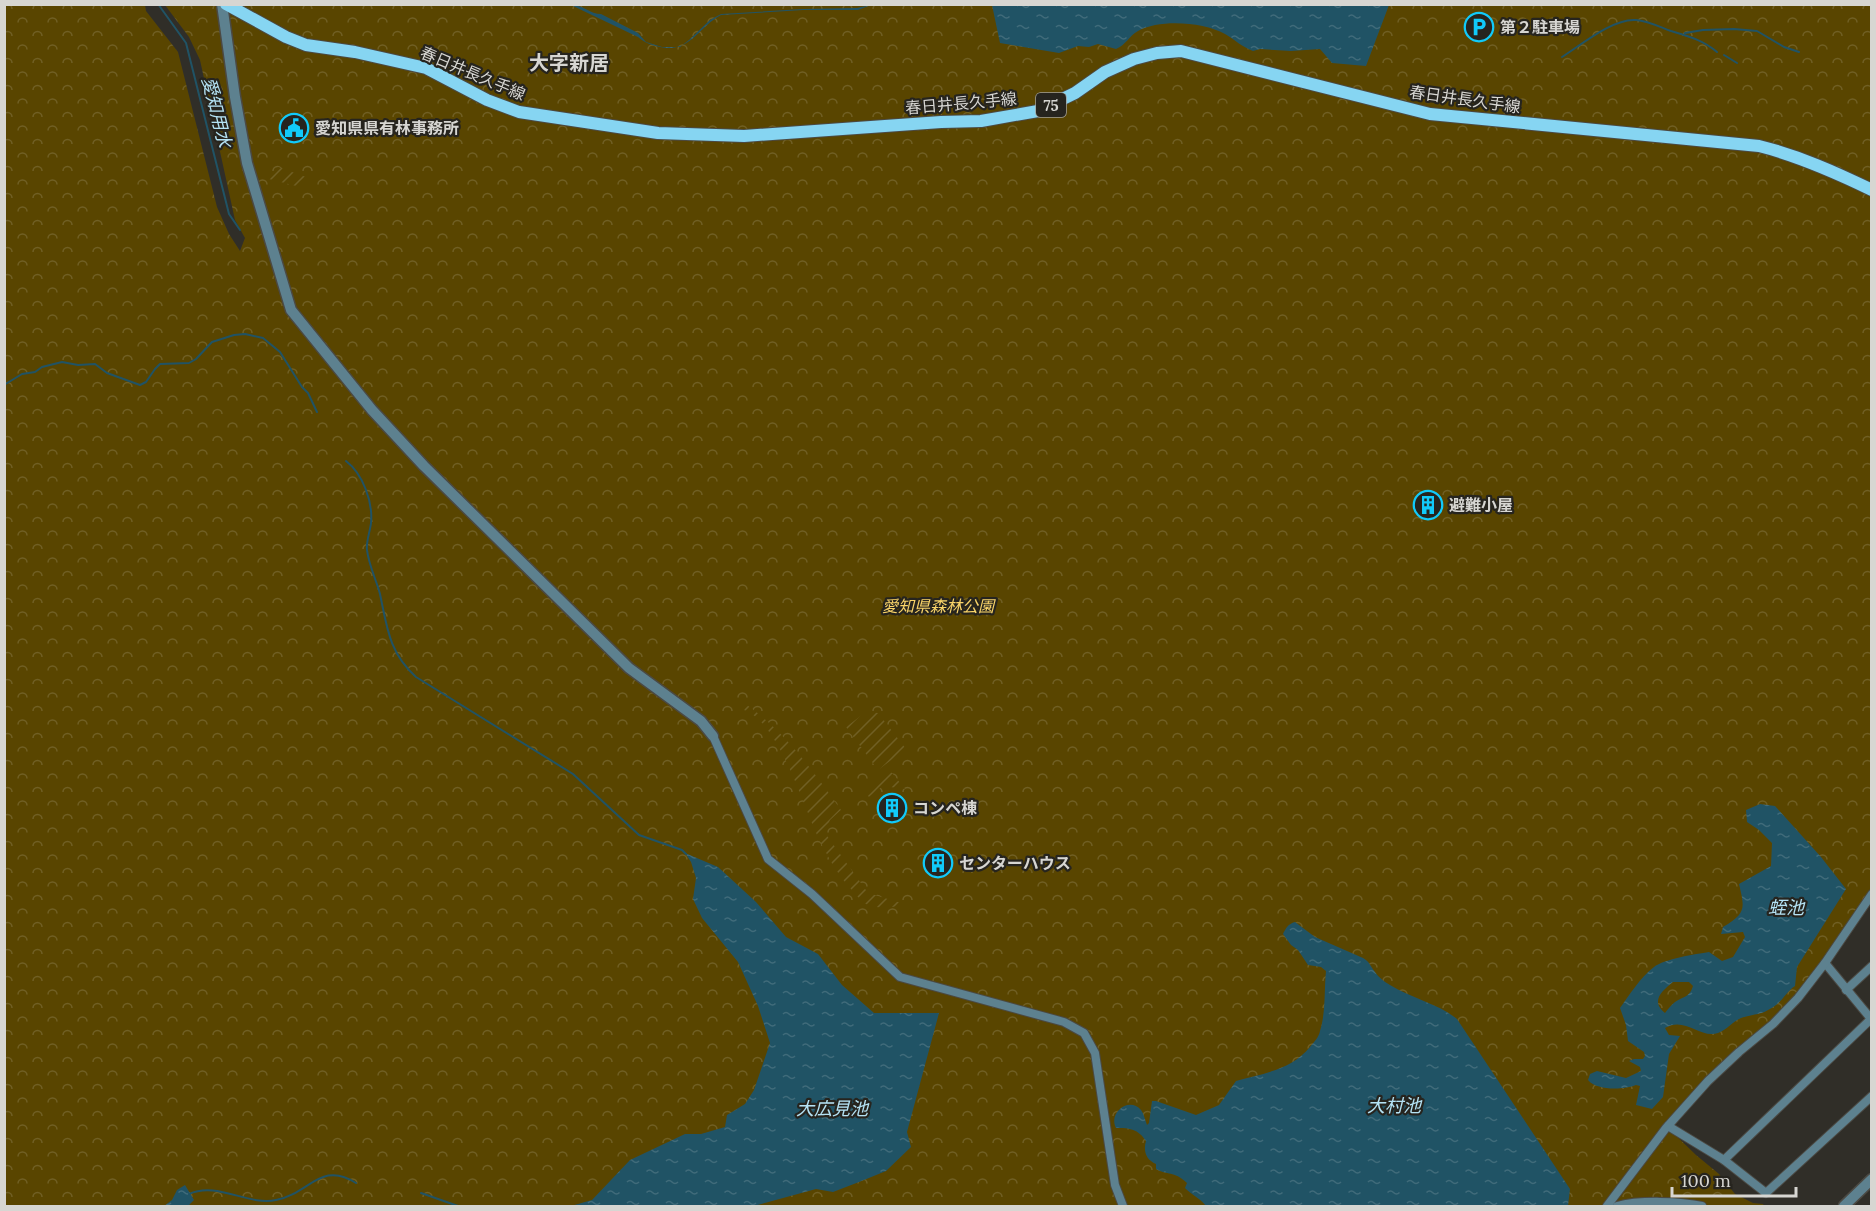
<svg xmlns="http://www.w3.org/2000/svg" width="1876" height="1211" font-family="Lora,'Noto Sans JP',serif">
<style>
.park{fill:url(#park-crowns)}
.garden{fill:url(#garden-furrows)}
.water{fill:url(#water-ripples);fill-rule:evenodd}
.lines{fill:none;stroke-linecap:round;stroke-linejoin:round}
.stream{stroke:#205365;stroke-width:2}
.minor-casing{stroke:#4b4943;stroke-width:10}
.tertiary-casing{stroke:#4b4943;stroke-width:13}
.primary-casing{stroke:#4b4943;stroke-width:14}
.minor{stroke:#5d818f;stroke-width:8}
.tertiary{stroke:#5d818f;stroke-width:10}
.primary{stroke:#86d5f2;stroke-width:12}
.labels{text-anchor:middle;dominant-baseline:central;stroke-width:4.5;stroke-linejoin:round;paint-order:stroke}
.shield{fill:#26241e;stroke:#a2a19c;stroke-width:1.5}
.shield-label{font-size:15px;font-weight:bold;fill:#d7d6d2}
.poi-label{font-size:16px;font-weight:bold;fill:#d7d6d2;stroke:#26241e;text-anchor:start}
.street-label{font-size:16px;fill:#d7d6d2;stroke:#26241e}
.park-label{font-size:16px;font-style:italic;fill:#f9d469;stroke:#26241e}
.water-label{font-size:18px;font-style:italic;fill:#b4e2f4;stroke:#26241e}
.quarter-label{font-size:20px;font-weight:bold;fill:#d7d6d2;stroke:#26241e}
</style>
<defs>
<pattern id="park-crowns" width="20" height="18" patternUnits="userSpaceOnUse" patternTransform="scale(1.5)"><rect width="20" height="18" fill="#594500"/><path d="M2 6a3 3 0 1 1 6 0M12 15a3 3 0 1 1 6 0" fill="none" stroke="#705f24"/></pattern>
<pattern id="garden-furrows" width="10" height="10" patternUnits="userSpaceOnUse" patternTransform="scale(1.5)"><rect width="10" height="10" fill="#594500"/><path d="M-1 1l2-2M0 10L10 0M9 11l2-2" fill="none" stroke="#705f24"/></pattern>
<pattern id="water-ripples" width="26" height="14" patternUnits="userSpaceOnUse" patternTransform="scale(1.5)"><rect width="26" height="14" fill="#205365"/><path d="M2 4q2-2 4 0t4 0M15 11q2-2 4 0t4 0" fill="none" stroke="#406b7a"/></pattern>
</defs>
<rect width="100%" height="100%" fill="#302e28"/>
<path class="park" d="M5 5H145L146 11 178 52 217 207 229 234 240 251 245 238 235 220 200 60 189 37 165 5H1871V887L1864 902 1796 996 1665 1125 1696 1155 1719 1174 1735 1194 1753 1203 1763 1204 1764 1206H5Z"/>
<g class="garden">
<path d="M278 167 306 177 310 182 304 188 269 179V175Z"/>
<path d="M747 705C787 734 813 771 841 810L830 820 825 833 868 893 901 903 900 906C890 907 877 909 868 905 862 902 855 894 851 889 837 874 828 857 819 839 803 806 779 722 744 710Z"/>
<path d="M866 712 878 713 906 749 878 770 846 727Z"/>
<path d="M889 771 892 773 905 789 883 786 869 797 864 791 874 784 872 781 884 772Z"/>
</g>
<g class="water">
<path d="M571 5C582 4 590 14 601 14L638 33 646 42 662 47H680L689 40 710 20 721 14 803 9 857 8 871 5 858 10H803L721 15C697 28 691 53 660 47 651 45 645 43 638 37Z"/>
<path d="M992 5V4L1389 5 1366 66 1332 63 1320 49 1291 51 1260 49 1253 51C1242 47 1234 39 1225 34 1203 22 1160 19 1138 31 1129 36 1126 45 1116 49L1098 44 1089 47 1078 46 1059 53 1000 43Z"/>
<path d="M1760 804 1775 806 1821 857 1846 889 1797 967 1795 986C1787 991 1783 1000 1776 1005 1761 1016 1756 1013 1741 1018 1733 1021 1727 1030 1718 1033 1700 1039 1685 1016 1665 1028L1669 1035 1680 1036 1669 1054 1663 1097 1652 1109 1636 1105 1640 1086 1636 1085C1624 1090 1597 1091 1588 1080L1590 1074 1597 1071 1626 1078 1641 1071 1640 1067 1629 1061 1634 1059H1643L1645 1056 1644 1052 1628 1041 1626 1025 1620 1008C1630 994 1640 978 1654 967 1664 959 1696 954 1709 952L1722 961 1733 957 1745 937 1743 932 1721 934 1723 927C1746 913 1745 909 1739 884L1771 866 1772 843 1759 830 1747 822 1746 810ZM1673 982H1689L1693 986C1690 997 1684 996 1675 1002 1671 1005 1668 1009 1665 1013 1650 1001 1662 991 1673 982Z"/>
<path d="M685 853 718 867 756 902 786 937 818 954 842 985 874 1013H939L907 1132 911 1147 886 1171 859 1182 833 1192 816 1189 754 1206H571L592 1200 630 1160 685 1134H701L725 1127 727 1115 745 1104 754 1090 770 1043 758 1006 738 962 702 918 693 899 696 878 691 862Z"/>
<path d="M1295 922 1315 937 1363 958C1370 962 1370 966 1375 972 1378 977 1385 982 1390 985 1411 998 1439 1004 1457 1019L1570 1189 1568 1206H1206C1200 1198 1192 1195 1185 1188L1187 1183C1173 1170 1168 1176 1156 1169V1164C1146 1160 1143 1151 1146 1141 1138 1129 1130 1128 1116 1128 1108 1113 1129 1096 1141 1110 1144 1114 1145 1120 1147 1125L1149 1123 1152 1101H1156L1196 1115 1219 1105 1236 1081C1264 1073 1291 1070 1310 1047 1314 1042 1319 1037 1320 1031 1326 1012 1324 990 1326 971L1321 967 1308 965 1298 950 1291 945 1283 934C1286 928 1288 924 1295 922Z"/>
<path d="M185 1185 194 1200 188 1206H164L172 1200 177 1190Z"/>
</g>
<g class="lines">
<g class="stream">
<path d="M158 4 186 43 229 214 240 230"/>
<path d="M1685 33 1703 30 1734 29 1757 31 1784 47 1799 52"/>
<path d="M1724 55 1737 63"/>
<path d="M1562 57C1581 45 1613 18 1636 20 1648 21 1660 27 1671 31 1688 36 1703 40 1717 52"/>
<path d="M4 385 22 374 35 372 42 367 62 362 78 365 95 364 107 373 140 385 146 382 155 369 160 364 189 363 196 359 212 342 234 335 245 334 263 338 280 352 302 387 308 393 317 412"/>
<path d="M346 461C363 474 373 502 371 523 370 532 366 541 367 550 369 566 376 579 380 594 387 627 389 653 416 677L573 774 639 835 682 850 686 854"/>
<path d="M421 1193 458 1206"/>
<path d="M189 1194C217 1181 248 1206 276 1200 309 1194 321 1160 356 1183"/>
</g>
<g class="minor-casing">
<g id="minor">
<path d="M713 736 768 859 812 894 900 977 1064 1022 1084 1033 1095 1053 1115 1185 1123 1206"/>
<path d="M1825 963 1872 1020"/>
<path d="M1846 990 1872 966"/>
<path d="M1668 1126 1724 1160 1766 1193 1872 1096"/>
<path d="M1724 1160 1872 1018"/>
<path d="M1607 1206 1666 1128 1708 1081 1739 1052 1773 1024 1798 998 1825 963 1872 894"/>
<path d="M1617 1206C1638 1200 1681 1201 1702 1206"/>
</g>
</g>
<g class="tertiary-casing">
<g id="tertiary">
<path d="M222 4 235 97 247 163 291 310 372 410 424 466 629 668 701 721 713 736"/>
<path d="M1844 1206 1872 1179"/>
</g>
</g>
<g class="primary-casing">
<path id="primary" d="M226 4 286 37 306 45 355 52 426 68 487 100 519 112 658 133 744 136 941 122 981 121 1038 111 1075 93 1105 72 1134 59 1157 53 1181 51 1430 114 1759 146C1799 156 1835 172 1872 190"/>
</g>
<use href="#minor" class="minor"/>
<use href="#tertiary" class="tertiary"/>
<use href="#primary" class="primary"/>
</g>
<defs>
<g id="parking-ring" transform="scale(1.5)"><circle r="9.5" fill="#26241e" stroke="#11cafa" stroke-width="1.5"/><path d="M-3.5-5.5H1a3.5 3.5 0 0 1 0 7H-1V5.5H-3.5ZM-1-3.4V-.6H.8a1.4 1.4 0 0 0 0-2.8Z" fill="#11cafa"/></g>
<g id="civic-ring" transform="scale(1.5)"><circle r="9.5" fill="#26241e" stroke="#11cafa" stroke-width="1.5"/><path d="M-.6-6.5H3V-4.5H.6V-3L4-1V1h2V6H-6V1h2V-1L-.6-3ZM-1.2 2.5V6h2.4V2.5Z" fill="#11cafa"/></g>
<g id="building-ring" transform="scale(1.5)"><circle r="9.5" fill="#26241e" stroke="#11cafa" stroke-width="1.5"/><path d="M-4-6H4V6H1V3H-1V6H-4ZM-2.5-4.3h1.7v1.8h-1.7ZM.8-4.3h1.7v1.8H.8ZM-2.5-1h1.7V.8h-1.7ZM.8-1h1.7V.8H.8Z" fill="#11cafa"/></g>
</defs>
<g fill-rule="evenodd">
<use href="#parking-ring" x="1479" y="27"/>
<use href="#civic-ring" x="294" y="128"/>
<use href="#building-ring" x="1428" y="505"/>
<use href="#building-ring" x="892" y="808"/>
<use href="#building-ring" x="938" y="863"/>
</g>
<g class="labels">
<rect class="shield" x="1036" y="93" width="30" height="24" rx="4.5"/>
<g class="shield-label">
<text x="1051" y="105">75</text>
</g>
<g class="poi-label">
<text x="1500" y="27">第２駐車場</text>
<text x="315" y="128">愛知県県有林事務所</text>
<text x="1449" y="505">避難小屋</text>
<text x="913" y="808">コンペ棟</text>
<text x="959" y="863">センターハウス</text>
</g>
<g class="street-label">
<text transform="translate(473 73) rotate(23)">春日井長久手線</text>
<text transform="translate(1465 99) rotate(8)">春日井長久手線</text>
<text transform="translate(961 103) rotate(-5)">春日井長久手線</text>
</g>
<g class="park-label">
<text x="938" y="606">愛知県森林公園</text>
</g>
<g class="water-label">
<text transform="translate(217 112) rotate(76)">愛知用水</text>
<text x="1786" y="907">蛭池</text>
<text x="1394" y="1105">大村池</text>
<text x="832" y="1108">大広見池</text>
</g>
<g class="quarter-label">
<text x="569" y="62">大字新居</text>
</g>
</g>
<rect width="1876" height="1211" fill="none" stroke="#d7d6d2" stroke-width="12"/>
<path d="M1672 1187v9h124v-9" fill="none" stroke="#d7d6d2" stroke-width="3"/>
<text x="1681" y="1187" font-size="18" fill="#d7d6d2" stroke="#26241e" stroke-width="4.5" paint-order="stroke">100 m</text>
</svg>
